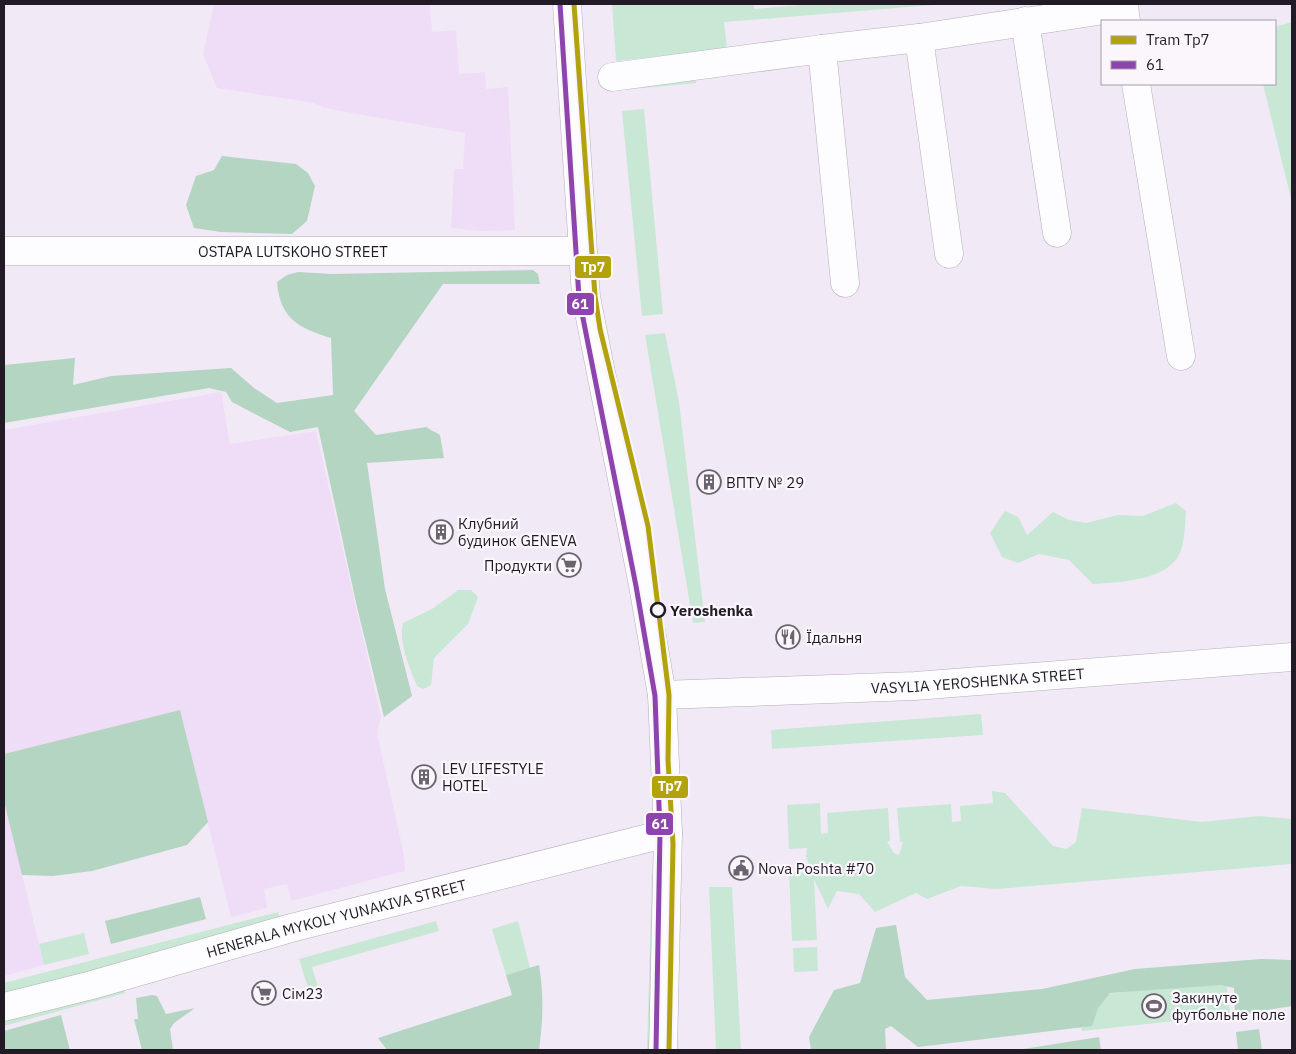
<svg xmlns="http://www.w3.org/2000/svg" width="1296" height="1054" font-family="'IBM Plex Sans',sans-serif">
<style>
.built{fill:#efddf7}
.green{fill:#c8e7d4}
.forest{fill:#b3d5c1}
.lines{fill:none;stroke-linecap:round;stroke-linejoin:round}
.street-casing{stroke:#b5aeb9;stroke-width:29}
.secondary-casing{stroke:#b5aeb9;stroke-width:29}
.primary-casing{stroke:#b5aeb9;stroke-width:29}
.street{stroke:#fdfcfe;stroke-width:28}
.secondary{stroke:#fdfcfe;stroke-width:28}
.primary{stroke:#fdfcfe;stroke-width:28}
.bus-1-casing{stroke:#faf6fc;stroke-width:9}
.bus-1{stroke:#8e44ad;stroke-width:5}
.tram-1-casing{stroke:#faf6fc;stroke-width:9}
.tram-1{stroke:#b2a20d;stroke-width:5}
.stop-dot{fill:#faf6fc;stroke:#221b26;stroke-width:2.5}
.labels{text-anchor:middle;dominant-baseline:central;stroke-width:4.5;stroke-linejoin:round;paint-order:stroke}
.street-label{font-size:15px;fill:#221b26;stroke:#faf6fc}
.poi-label{font-size:15px;fill:#221b26;stroke:#faf6fc;text-anchor:start}
.stop-label{font-size:15px;font-weight:bold;fill:#221b26;stroke:#faf6fc;text-anchor:start}
.line-badge{stroke:#faf6fc;stroke-width:2}
.badge-label{font-size:14px;text-anchor:middle;font-weight:bold;fill:#fff}
</style>
<rect width="100%" height="100%" fill="#f2e9f6"/>
<g class="built">
<path d="M214 4H430L432 32 456 30 459 74 485 72 486 89 508 87 515 230 481 231 451 228 454 169H463L465 133 324 108 314 103 217 88 203 54Z"/>
<path d="M221 392 230 444 316 431 381 717 377 733 404 855 405 871 291 901 287 884 264 889 267 908 231 917 180 710 4 754V430Z"/>
<path d="M4 800 44 965 4 976Z"/>
</g>
<g class="green">
<path d="M612 4H754V9L815 4H945L724 22 727 49 616 61Z"/>
<path d="M1292 22V203L1263 84H1275V27Z"/>
<path d="M695 77 696 83 613 91 612 84Z"/>
<path d="M644 109 663 314 642 316 622 111Z"/>
<path d="M665 333 679 402 705 622 693 623 645 335Z"/>
<path d="M1176 503 1186 511C1185 524 1185 538 1181 550 1171 581 1120 582 1093 584L1069 560 1039 554 1018 563 1002 557 990 533 1005 511 1018 517 1027 535 1053 512 1069 520 1086 523 1118 515 1143 516Z"/>
<path d="M458 590H471L478 597 468 624 434 658 431 685 423 689 417 686C410 668 398 642 403 623L432 609Z"/>
<path d="M981 714 983 735 772 749 771 730Z"/>
<path d="M992 791 1005 793 1053 846 1066 849 1076 842 1082 808 1202 822 1259 816 1292 819V864L996 889 961 886 927 899 916 893 875 912 859 894 837 891 828 909 814 879 817 940 792 941 789 873 812 872 806 857 807 848 789 849 787 805 820 803 821 834 828 833 827 813 888 808 890 841 887 842 894 853 899 855 903 842H900L897 808 951 804 952 822 961 821 960 806 993 803Z"/>
<path d="M652 874H656L651 1050H647Z"/>
<path d="M709 887H732L741 1050H716Z"/>
<path d="M278 912 284 931 118 978 125 993 4 1026V983Z"/>
<path d="M436 921 439 931 312 967 319 991 310 994 299 959Z"/>
<path d="M518 921 530 968 506 975 492 929Z"/>
<path d="M84 933 89 954 44 965 39 944Z"/>
<path d="M817 947 818 971 794 972 793 948Z"/>
<path d="M1226 981 1230 1015 1082 1031 1078 997Z"/>
</g>
<g class="forest">
<path d="M222 156 296 164 308 173 315 186 307 221 292 234 221 232 194 228 186 205 196 176 214 170Z"/>
<path d="M533 270 538 274 540 284H443L354 411 376 435 426 427 440 435 444 458 367 463 385 589 412 696 384 717 357 607 318 427 290 432 232 402 226 392 209 388 4 423V365L75 358 73 385 111 376 231 368 254 388 277 403 333 395 331 338C299 328 280 319 277 282L287 275 298 272 332 274Z"/>
<path d="M180 710 208 822 187 845 92 871 53 876 22 875 4 801V754Z"/>
<path d="M200 897 206 919 111 944 105 921Z"/>
<path d="M896 925 905 977 927 1000 1042 989 1135 969 1261 959 1292 960V1006L1235 1015 1234 988 1221 985 1110 993 1098 1008 1092 1026 918 1047 891 1026 885 1029 886 1050H811L809 1037 834 990 860 983 876 928Z"/>
<path d="M539 965C544 994 543 1021 539 1050H387L378 1038 512 995 506 975Z"/>
<path d="M152 995 157 996 166 1014 195 1008 174 1023 170 1029 173 1050H142L134 1019H138L136 998Z"/>
<path d="M61 1015 70 1050H4V1031Z"/>
<path d="M1259 1029 1262 1050H1238L1236 1032Z"/>
<path d="M1099 1037 1101 1050H1017Z"/>
</g>
<g class="lines">
<g class="street-casing">
<g id="street">
<path d="M1025 21 1057 233"/>
<path d="M919 38 949 254"/>
<path d="M822 49 919 38 1124 7 1126 21"/>
<path d="M612 77 822 49 845 283"/>
<path d="M1136 84 1181 356"/>
<path id="s1" d="M4 251H582"/>
<path id="s2" d="M4 1007 92 985 291 928 668 833"/>
</g>
</g>
<g class="secondary-casing">
<g id="secondary">
<path id="s3" d="M662 695 915 686 1292 657"/>
</g>
</g>
<g class="primary-casing">
<path id="primary" d="M567 4 586 297 643 585 662 695 668 833 663 1050"/>
</g>
<use href="#street" class="street"/>
<use href="#secondary" class="secondary"/>
<use href="#primary" class="primary"/>
<g class="bus-1-casing">
<path id="bus-1" d="M560 4 579 298 636 586 655 696 660 833 656 1050"/>
</g>
<use href="#bus-1" class="bus-1"/>
<g class="tram-1-casing">
<path id="tram-1" d="M574 4 595 296 600 329 648 526 669 695 668 760 673 844 669 1050"/>
</g>
<use href="#tram-1" class="tram-1"/>
</g>
<defs>
<g id="building-ring" transform="scale(1.25)"><circle r="9.5" fill="#faf6fc" stroke="#6b636f" stroke-width="1.5"/><path d="M-4-6H4V6H1V3H-1V6H-4ZM-2.5-4.3h1.7v1.8h-1.7ZM.8-4.3h1.7v1.8H.8ZM-2.5-1h1.7V.8h-1.7ZM.8-1h1.7V.8H.8Z" fill="#6b636f"/></g>
<g id="supermarket-ring" transform="scale(1.25)"><circle r="9.5" fill="#faf6fc" stroke="#6b636f" stroke-width="1.5"/><path d="M-6-5.5h2.5l.6 2H6L4.5 2H-2.5L-4.4-4H-6ZM-1.5 3.2a1.3 1.3 0 1 0 .1 0ZM3 3.2a1.3 1.3 0 1 0 .1 0Z" fill="#6b636f"/></g>
<g id="restaurant-ring" transform="scale(1.25)"><circle r="9.5" fill="#faf6fc" stroke="#6b636f" stroke-width="1.5"/><path d="M-5-6h1v4h1v-4h1v4h1v-4h1v5L-1.5 .5V6h-2V.5L-5-1ZM5-6V6H3V1.5H1.5Q1.5-4 5-6Z" fill="#6b636f"/></g>
<g id="civic-ring" transform="scale(1.25)"><circle r="9.5" fill="#faf6fc" stroke="#6b636f" stroke-width="1.5"/><path d="M-.6-6.5H3V-4.5H.6V-3L4-1V1h2V6H-6V1h2V-1L-.6-3ZM-1.2 2.5V6h2.4V2.5Z" fill="#6b636f"/></g>
<g id="stadium-ring" transform="scale(1.25)"><circle r="9.5" fill="#faf6fc" stroke="#6b636f" stroke-width="1.5"/><path d="M0-5a6.5 5 0 1 0 0 10a6.5 5 0 1 0 0-10ZM-3.5-1.8h7v3.6h-7Z" fill="#6b636f"/></g>
</defs>
<g fill-rule="evenodd">
<use href="#building-ring" x="709" y="482"/>
<use href="#building-ring" x="441" y="532"/>
<use href="#supermarket-ring" x="569" y="565"/>
<use href="#restaurant-ring" x="788" y="637"/>
<use href="#building-ring" x="424" y="777"/>
<use href="#civic-ring" x="741" y="868"/>
<use href="#supermarket-ring" x="264" y="993"/>
<use href="#stadium-ring" x="1154" y="1006"/>
</g>
<circle class="stop-dot" cx="658" cy="610" r="7"/>
<g class="labels">
<g class="street-label">
<text stroke="none"><textPath href="#s1" startOffset="289">OSTAPA LUTSKOHO STREET</textPath></text>
<text stroke="none"><textPath href="#s3" startOffset="316">VASYLIA YEROSHENKA STREET</textPath></text>
<text stroke="none"><textPath href="#s2" startOffset="344">HENERALA MYKOLY YUNAKIVA STREET</textPath></text>
</g>
<g class="poi-label">
<text x="726" y="482">ВПТУ № 29</text>
<text x="458" y="523">Клубний<tspan x="458" dy="17">будинок GENEVA</tspan></text>
<text x="552" y="565" text-anchor="end">Продукти</text>
<text x="806" y="637">Їдальня</text>
<text x="442" y="768">LEV LIFESTYLE<tspan x="442" dy="17">HOTEL</tspan></text>
<text x="758" y="868">Nova Poshta #70</text>
<text x="282" y="993">Сім23</text>
<text x="1172" y="997">Закинуте<tspan x="1172" dy="17">футбольне поле</tspan></text>
</g>
<g class="stop-label">
<text x="670" y="610">Yeroshenka</text>
</g>
</g>
<g class="line-badge">
<rect x="574" y="255" width="38" height="24" rx="5" fill="#b2a20d"/>
<rect x="566" y="292" width="29" height="24" rx="5" fill="#8e44ad"/>
<rect x="651" y="775" width="38" height="24" rx="5" fill="#b2a20d"/>
<rect x="645" y="812" width="29" height="24" rx="5" fill="#8e44ad"/>
</g>
<g class="badge-label">
<text x="593" y="272">Тр7</text>
<text x="580" y="309">61</text>
<text x="670" y="791">Тр7</text>
<text x="660" y="829">61</text>
</g>
<rect width="1296" height="1054" fill="none" stroke="#221b26" stroke-width="10"/>
<rect x="1101" y="20" width="175" height="65" fill="#faf6fc" stroke="#a49ea6"/>
<rect x="1111" y="36" width="25" height="8" fill="#b2a20d" stroke="#a49ea6"/>
<text x="1146" y="45" font-size="15" fill="#221b26">Tram Тр7</text>
<rect x="1111" y="61" width="25" height="8" fill="#8e44ad" stroke="#a49ea6"/>
<text x="1146" y="70" font-size="15" fill="#221b26">61</text>
</svg>
